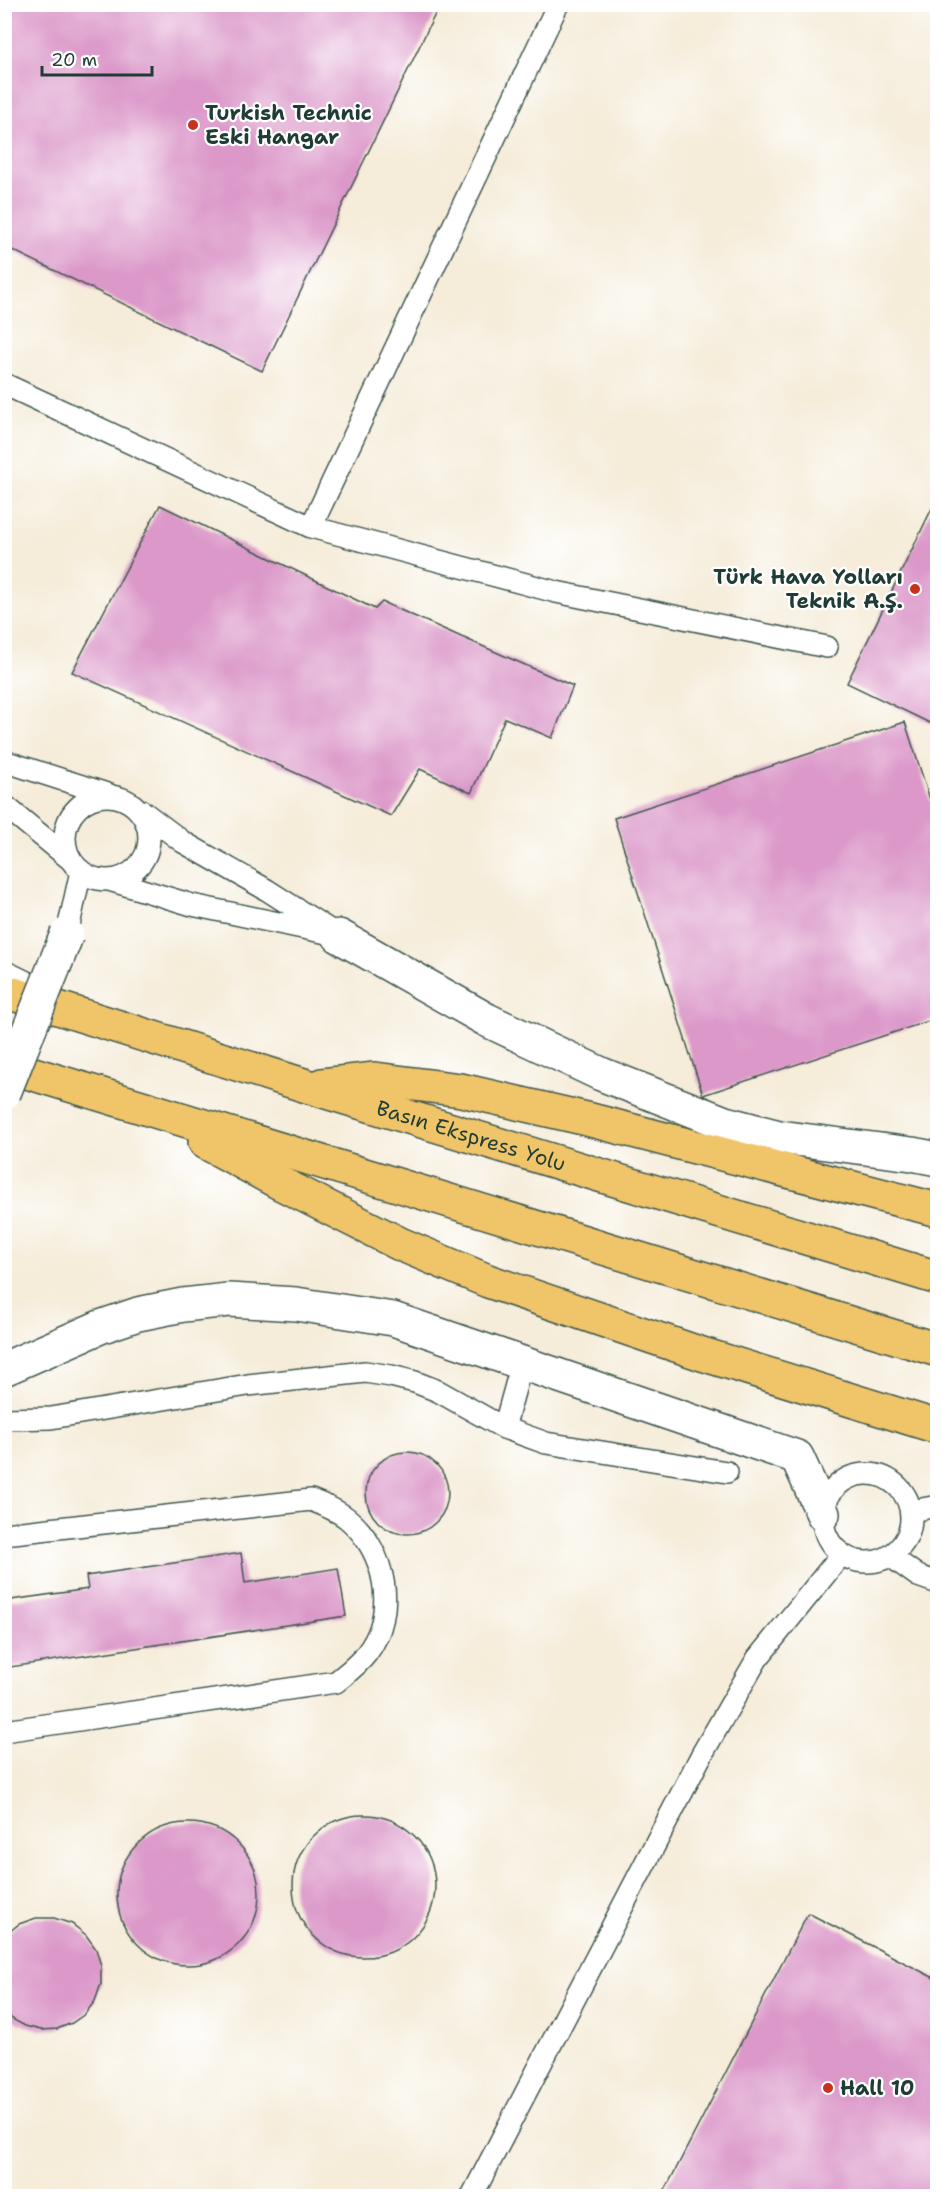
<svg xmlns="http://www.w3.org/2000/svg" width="942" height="2201" viewBox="0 0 942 2201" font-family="'Shantell Sans',sans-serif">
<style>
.building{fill:#db98c9}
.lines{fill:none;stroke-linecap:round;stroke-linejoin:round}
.service-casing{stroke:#3f574d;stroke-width:24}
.minor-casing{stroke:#3f574d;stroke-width:36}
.primary-casing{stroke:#3f574d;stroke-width:36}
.service{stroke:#fff;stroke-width:21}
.minor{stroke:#fff;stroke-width:33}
.primary{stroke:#f0c469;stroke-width:33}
.minor-bridge-casing{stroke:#3f574d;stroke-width:36;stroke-linecap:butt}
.minor-bridge{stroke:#fff;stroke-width:33}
.poi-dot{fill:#c8321e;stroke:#fff;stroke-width:2}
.labels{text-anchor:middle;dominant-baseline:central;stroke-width:4.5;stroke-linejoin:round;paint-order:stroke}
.poi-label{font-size:21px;font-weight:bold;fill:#1f3d34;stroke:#fff;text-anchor:start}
.street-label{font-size:21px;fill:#1f3d34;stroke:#fff}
</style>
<rect width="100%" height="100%" fill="#fff"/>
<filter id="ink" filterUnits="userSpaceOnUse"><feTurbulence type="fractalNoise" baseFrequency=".0167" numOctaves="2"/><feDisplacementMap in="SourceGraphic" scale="12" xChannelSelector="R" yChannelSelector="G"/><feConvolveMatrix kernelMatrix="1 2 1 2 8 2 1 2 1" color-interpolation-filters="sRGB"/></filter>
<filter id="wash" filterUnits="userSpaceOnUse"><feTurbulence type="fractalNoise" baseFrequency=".008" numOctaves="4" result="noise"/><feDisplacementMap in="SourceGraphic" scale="24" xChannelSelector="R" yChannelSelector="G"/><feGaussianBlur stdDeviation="1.35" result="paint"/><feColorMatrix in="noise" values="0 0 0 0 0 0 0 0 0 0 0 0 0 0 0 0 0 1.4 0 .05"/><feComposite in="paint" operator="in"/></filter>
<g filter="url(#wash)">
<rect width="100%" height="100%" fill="#f5ecd9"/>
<g id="blocks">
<path class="building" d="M4,4H440L262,371L4,246Z
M938,496V727L847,683Z
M160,505L375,609L382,602L573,686L552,738L505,718L471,793L420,769L391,816L72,672Z
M905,722L938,824V1018L703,1095L614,818Z
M366 1493a41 41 0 1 1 82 0a41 41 0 1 1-82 0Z
M241,1553L245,1583L338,1568L346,1616L4,1668V1601L88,1589L86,1576Z
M293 1886a71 71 0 1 1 142 0a71 71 0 1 1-142 0Z
M117 1894a71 71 0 1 1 142 0a71 71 0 1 1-142 0Z
M808,1913L938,1980V2196H662Z
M36,1918H54L72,1924L86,1935L96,1949L101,1966V1984L95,2001L85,2014L72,2023L57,2029L41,2030L25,2026L12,2019L4,2011V1936L19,1924Z"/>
</g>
</g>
<g filter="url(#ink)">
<use href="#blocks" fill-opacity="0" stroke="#3f574d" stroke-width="1.5"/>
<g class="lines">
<defs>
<path id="service" d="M4,384L311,527L556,592L827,647
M311,527L558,4
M4,761L110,795
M65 838a42 42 0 1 1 84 0a42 42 0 1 1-84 0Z
M4,805L71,860
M142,811L183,842L267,890L339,936
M109,880L192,905L327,933
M67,934L81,871
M4,971L45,991
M4,1419L51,1418L248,1385L365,1372L391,1376L415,1382L438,1391L504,1428L546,1443L727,1472
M504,1428L522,1363
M823 1518a44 44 0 1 1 88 0a44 44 0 1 1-88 0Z
M911,1511L938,1506
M4,1534L311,1500C324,1505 337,1510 348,1519C386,1551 398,1612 367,1653C358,1665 347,1673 336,1682L4,1731
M890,1556L918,1576L938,1583
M472,2196L702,1754L757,1659L841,1555"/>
<path id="minor" d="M339,936L487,1020L601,1074L725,1123L779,1137L912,1154L938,1159
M4,1369L100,1327L138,1314L183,1305L229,1300L296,1304L393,1319L797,1457L823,1514"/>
<g id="primary">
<path id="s1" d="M4,991L310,1087L938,1278"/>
<path d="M4,1065L938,1350"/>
<path d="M322,1085L375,1079L461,1090L587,1119L938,1210"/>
<path d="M205,1142L278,1182L400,1244L488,1281L699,1353L938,1427"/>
</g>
</defs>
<use href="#service" class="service-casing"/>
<use href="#minor" class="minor-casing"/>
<use href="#primary" class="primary-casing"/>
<use href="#service" class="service"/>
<use href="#minor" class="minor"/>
<use href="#primary" class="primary"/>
<defs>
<path id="minor-bridge" d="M4,1093L67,934"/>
</defs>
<use href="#minor-bridge" class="minor-bridge-casing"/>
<use href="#minor-bridge" class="minor-bridge"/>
</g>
</g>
<g class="poi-dot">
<circle cx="193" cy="125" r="6"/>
<circle cx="915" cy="589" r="6"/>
<circle cx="828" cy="2088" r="6"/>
</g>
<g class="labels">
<g class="poi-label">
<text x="205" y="113">Turkish Technic<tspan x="205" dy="24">Eski Hangar</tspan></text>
<text x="903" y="577" text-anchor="end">Türk Hava Yolları<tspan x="903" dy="24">Teknik A.Ş.</tspan></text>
<text x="840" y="2088">Hall 10</text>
</g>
<g class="street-label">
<text stroke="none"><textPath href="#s1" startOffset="489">Basın Ekspress Yolu</textPath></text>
</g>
</g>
<rect width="942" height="2201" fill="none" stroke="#fff" stroke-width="24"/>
<path d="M42 66v9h110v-9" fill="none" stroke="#1f3d34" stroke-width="3"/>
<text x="51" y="66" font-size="18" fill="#1f3d34" stroke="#ffffff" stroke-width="4.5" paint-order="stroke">20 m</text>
</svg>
